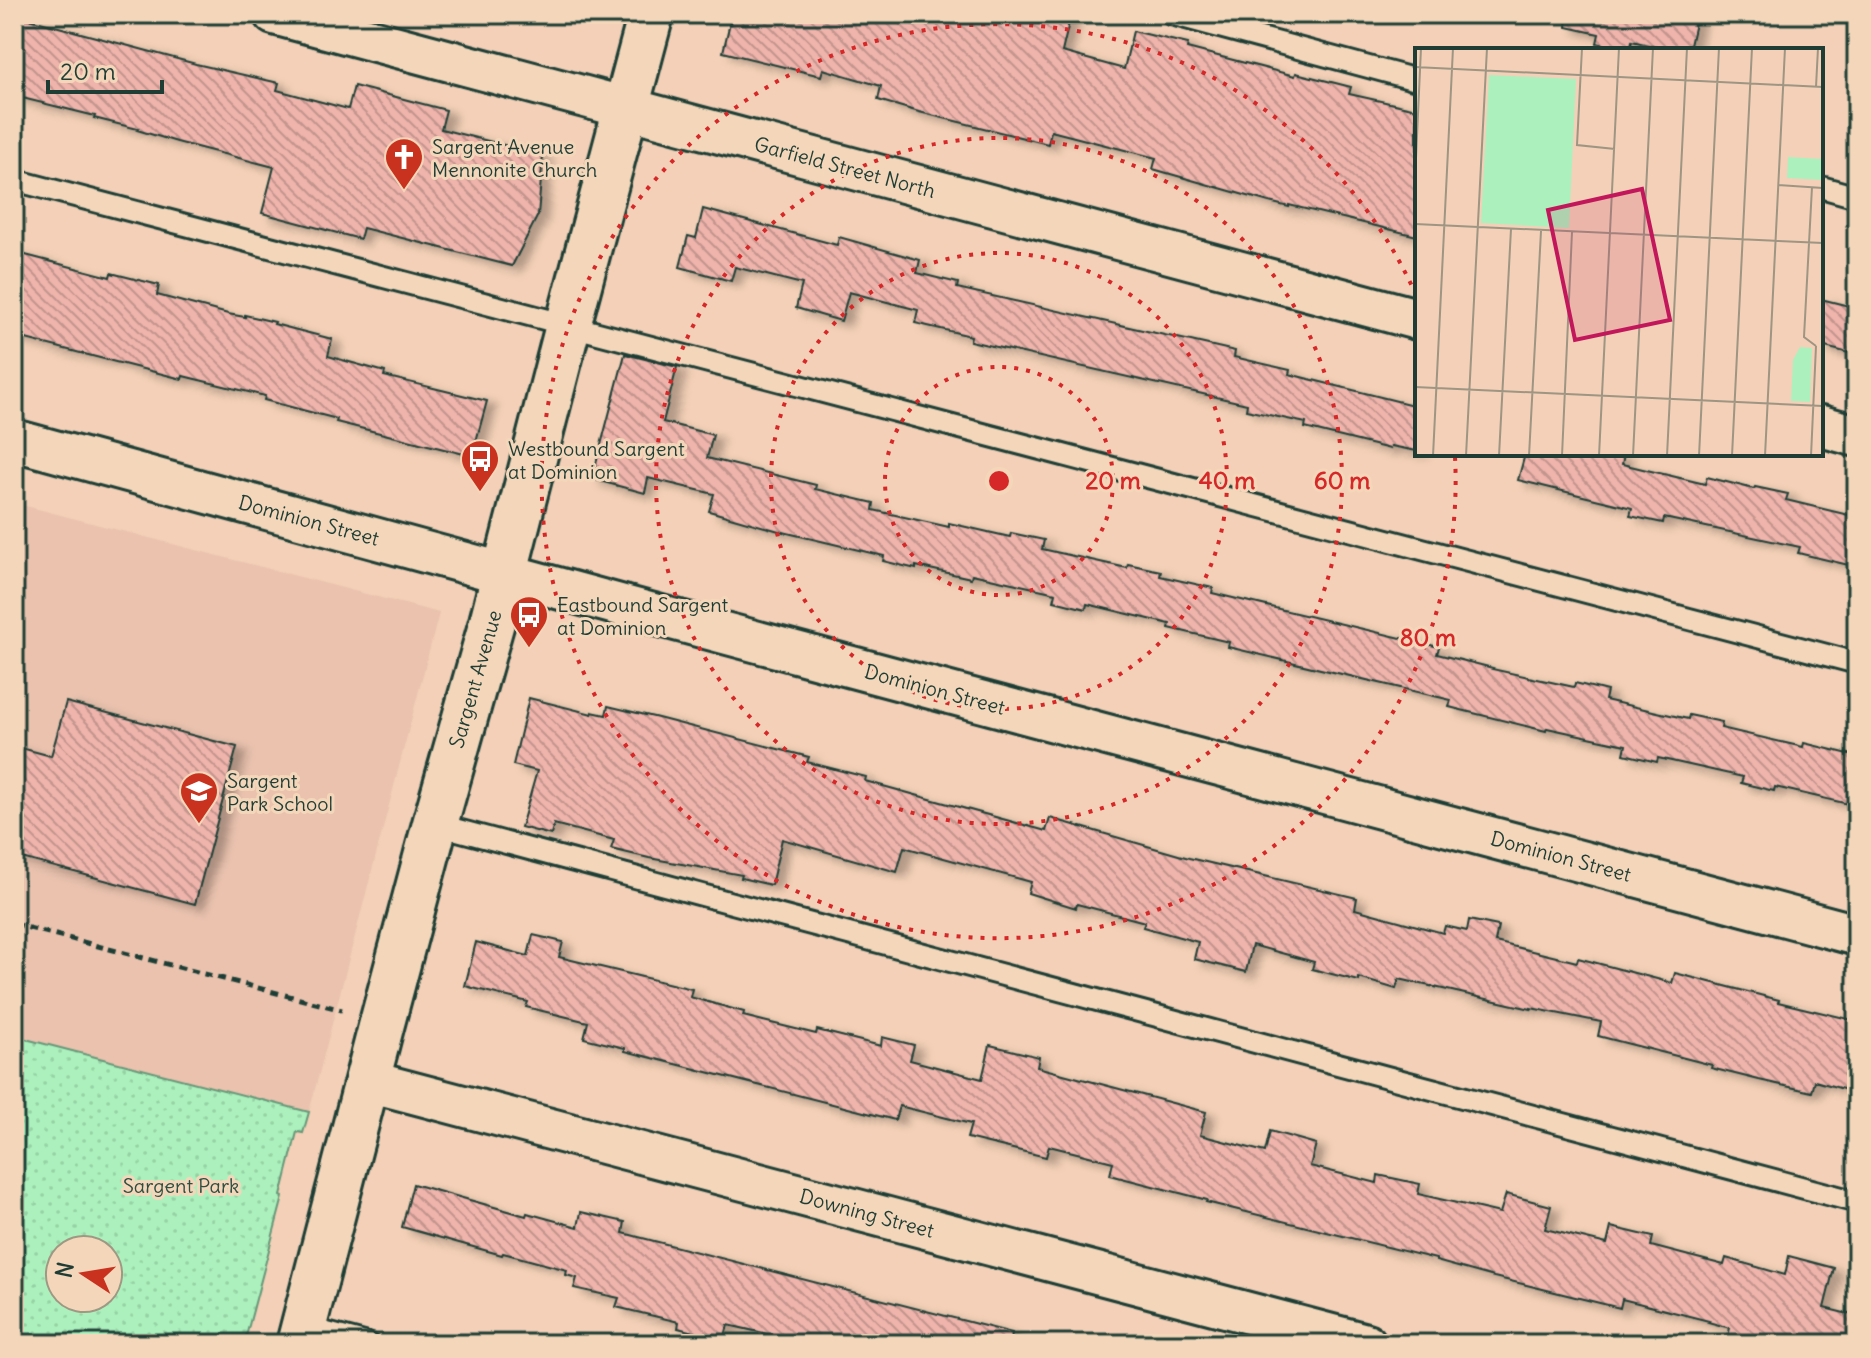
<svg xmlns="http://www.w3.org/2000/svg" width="1871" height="1358" viewBox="0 0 1871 1358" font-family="Delius,sans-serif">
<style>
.built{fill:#eac2ae}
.grass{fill:url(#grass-dots);stroke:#669778;stroke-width:2;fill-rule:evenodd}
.building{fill:url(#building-back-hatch);stroke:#1f3d34;stroke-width:2;filter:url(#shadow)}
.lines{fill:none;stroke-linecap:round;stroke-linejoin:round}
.service-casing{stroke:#1f3d34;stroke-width:26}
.minor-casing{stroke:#1f3d34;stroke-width:46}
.secondary-casing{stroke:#1f3d34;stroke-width:50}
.path{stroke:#1f3d34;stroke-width:5;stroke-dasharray:8 6;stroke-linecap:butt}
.service{stroke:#f4d7ba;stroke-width:20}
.minor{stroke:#f4d7ba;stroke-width:40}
.secondary{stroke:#f4d7ba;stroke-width:44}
.ring{fill:none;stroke:#d62828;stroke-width:4;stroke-dasharray:4 8}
.labels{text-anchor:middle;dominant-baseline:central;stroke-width:6;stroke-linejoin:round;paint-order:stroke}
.poi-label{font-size:20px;fill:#1f3d34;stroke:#f4d7ba;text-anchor:start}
.street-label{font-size:20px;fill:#1f3d34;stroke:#f4d7ba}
.park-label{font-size:20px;fill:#2d4f42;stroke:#f4d7ba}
.inset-road{fill:none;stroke:#9e9583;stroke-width:2}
.view{fill:#c2185b;fill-opacity:0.15;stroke:#c2185b;stroke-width:4}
.inset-edge{fill:none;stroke:#1f3d34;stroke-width:4}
.centre{fill:#d62828;stroke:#f4d7ba;stroke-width:4}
.ring-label{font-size:24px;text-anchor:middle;font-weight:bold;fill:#d62828;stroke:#f4d7ba;stroke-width:6;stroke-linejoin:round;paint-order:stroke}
</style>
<defs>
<pattern id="grass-dots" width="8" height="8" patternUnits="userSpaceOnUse" patternTransform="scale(2)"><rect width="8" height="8" fill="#acf1bd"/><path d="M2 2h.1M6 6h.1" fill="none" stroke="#94d0a3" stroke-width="1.8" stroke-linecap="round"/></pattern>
<pattern id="building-back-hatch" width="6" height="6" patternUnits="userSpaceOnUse" patternTransform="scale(2)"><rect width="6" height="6" fill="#efb4ab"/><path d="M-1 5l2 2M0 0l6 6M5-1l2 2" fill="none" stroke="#c1948c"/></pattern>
<filter id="shadow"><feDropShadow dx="9" dy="5" stdDeviation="4" flood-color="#0004"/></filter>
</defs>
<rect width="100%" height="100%" fill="#f3d0b7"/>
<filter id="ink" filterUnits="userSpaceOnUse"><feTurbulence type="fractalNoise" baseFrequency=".0125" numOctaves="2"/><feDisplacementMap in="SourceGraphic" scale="16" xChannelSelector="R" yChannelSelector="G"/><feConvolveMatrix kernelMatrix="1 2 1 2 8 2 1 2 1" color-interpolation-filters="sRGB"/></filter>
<g filter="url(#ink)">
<path class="built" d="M14,503L439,613L309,1112L14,1036Z"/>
<path class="grass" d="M14,1036L309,1112L303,1133L297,1132L281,1196L283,1197L244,1344H14ZM60,1250H108V1298H60Z"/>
<path class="building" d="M732,14H1071L1062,52L1124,69L1133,31L1188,44L1187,48L1295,76L1296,73L1351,87L1349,94L1417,109V236L1289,205V207L1269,202L1153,169L1156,158L1051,131L1048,144L919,112L878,100L881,86L823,69L821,76L723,52Z
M1568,14H1697L1689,50H1670L1632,41L1630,50H1626L1597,43L1599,34L1567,27Z
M14,15L196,64L279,83L277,90L348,109L354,86L446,110L441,129L543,155L538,215L512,266L363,228L360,239L262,213L274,167L177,142L137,130L138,129L94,118L95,116L14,96Z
M703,209L837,245L839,237L920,260L917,273L958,283L957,288L1235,351L1234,357L1290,370L1289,374L1417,406V451L1391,446L1390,449L1305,428L1306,423L1246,410L1247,404L970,341L971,336L915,323L918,310L849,292L841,321L796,308L802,284L735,267L731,281L680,267L688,236L696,238Z
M14,252L110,277L111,273L159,285L157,295L228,314L245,317V315L275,322L274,324L332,339L328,356L385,372L384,376L487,401L472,456L336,422L337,419L264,400L265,396L183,376L182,379L14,336Z
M1821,299L1857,308V355L1821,346Z
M625,354L677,367L663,422L713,435L707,458L816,485L815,489L874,503L873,510L949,527V523L1010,537L1011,533L1044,540L1042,549L1127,568L1128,564L1161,571L1160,576L1213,588L1212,593L1439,647L1437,654L1493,668L1492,669L1574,687L1575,683L1607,691L1605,700L1688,719L1689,715L1722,722L1721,728L1803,747L1804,743L1857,756V806L1775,787L1774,791L1741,783L1743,777L1658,758L1657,762L1624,754L1626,745L1547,728L1546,731L1449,707L1451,700L1228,647L1229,642L1169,628L1170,624L1087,604L1086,609L1054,601L1056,593L972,574L971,578L916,566V569L883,561L884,556L779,531L709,511L714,494L648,478L645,493L592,479Z
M1525,454H1624L1622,464L1705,484L1707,477L1754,489L1755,487L1788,494L1786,500L1857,517V567L1798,553L1800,547L1664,518L1663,523L1630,516L1632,508L1518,480Z
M529,698L592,714V712L606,715L608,706L658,718L809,757L807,762L866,777L865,781L1046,831L1050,818L1189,858L1357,898L1355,909L1443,933L1445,926L1467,931L1469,920L1498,926L1495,942L1577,962L1578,958L1672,983L1675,973L1779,1000L1778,1002L1857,1021V1093L1815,1081L1812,1092L1759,1080L1711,1068L1712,1065L1598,1036L1601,1022L1531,1008V1009L1399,979L1396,989L1359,978V981L1312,969L1314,962L1252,945L1246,972L1194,959L1198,942L1143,927L1145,922L1077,904L1076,908L1028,893L1031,882L904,847L897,872L782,839L771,885L741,878L742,875L649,858L611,849L614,840L554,824L551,835L521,827L537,771L513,765Z
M66,702L237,747L195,904L14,856V746L51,756Z
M533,935L563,942L559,957L692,989L690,997L744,1012L743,1016L816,1034L817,1030L881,1046L882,1037L914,1045L910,1060L982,1079L990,1045L1039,1057L1037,1067L1206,1112L1200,1135L1265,1152L1270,1131L1316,1144L1310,1166L1377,1183L1378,1175L1420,1184L1418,1194L1500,1213L1506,1194L1551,1206L1545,1229L1607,1244L1611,1227L1653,1237L1651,1246L1724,1265L1726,1258L1785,1275L1789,1256L1834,1268L1824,1308L1857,1316V1344H1726L1730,1328L1708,1322L1709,1321L1622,1299L1620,1308L1494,1277L1436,1261V1259L1206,1202L1207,1200L1110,1175L1113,1162L1049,1146L1046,1157L967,1138L971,1124L899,1106L895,1120L625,1051V1048L584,1038L588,1022L526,1007L528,1002L465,986L476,942L528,956Z
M413,1184L526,1216L527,1213L578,1227L581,1212L625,1222L623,1233L1012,1333L1011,1344H793L794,1340L728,1325L724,1340L678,1328L679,1322L616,1307L619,1298L574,1288L577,1278L566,1275L567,1270L503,1253L502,1255L402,1227Z"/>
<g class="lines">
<defs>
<path id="service" d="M1171,14L1417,80
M14,180L1857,663
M1821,187L1857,197
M435,824L1857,1202
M304,1327L368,1344"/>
<path id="minor" d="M274,14L1417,319
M1821,426L1857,436
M14,440L627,607L1857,935
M368,1081L1366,1344"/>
<path id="secondary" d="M299,1344L382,1023L435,824L492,622L568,326L651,14"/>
</defs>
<use href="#service" class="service-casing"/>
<use href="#minor" class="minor-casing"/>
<use href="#secondary" class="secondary-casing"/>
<path class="path" d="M14,924L342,1010"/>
<use href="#service" class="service"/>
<use href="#minor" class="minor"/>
<use href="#secondary" class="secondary"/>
</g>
</g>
<g class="ring">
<circle cx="999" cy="481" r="114"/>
<circle cx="999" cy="481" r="228"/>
<circle cx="999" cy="481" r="343"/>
<path d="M1455 457A457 457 0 1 1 1416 295"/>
</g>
<defs>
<symbol id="church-pin" viewBox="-11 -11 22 30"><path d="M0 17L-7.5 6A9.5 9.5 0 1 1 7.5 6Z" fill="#c8321e" stroke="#f4d7ba"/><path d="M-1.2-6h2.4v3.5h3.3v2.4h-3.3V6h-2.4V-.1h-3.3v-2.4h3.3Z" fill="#fff"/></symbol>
<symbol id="bus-pin" viewBox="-11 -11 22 30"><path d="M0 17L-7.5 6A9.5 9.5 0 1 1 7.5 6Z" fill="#c8321e" stroke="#f4d7ba"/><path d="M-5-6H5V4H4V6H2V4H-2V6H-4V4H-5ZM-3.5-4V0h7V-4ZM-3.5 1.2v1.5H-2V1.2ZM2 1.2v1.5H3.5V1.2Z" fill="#fff"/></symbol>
<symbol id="school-pin" viewBox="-11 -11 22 30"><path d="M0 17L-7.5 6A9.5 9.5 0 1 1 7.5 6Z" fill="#c8321e" stroke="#f4d7ba"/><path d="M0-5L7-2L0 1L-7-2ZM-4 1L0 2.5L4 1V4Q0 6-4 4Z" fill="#fff"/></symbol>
</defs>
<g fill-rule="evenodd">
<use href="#church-pin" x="382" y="135" width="44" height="60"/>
<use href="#bus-pin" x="458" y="437" width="44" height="60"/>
<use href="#bus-pin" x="507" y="593" width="44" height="60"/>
<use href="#school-pin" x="177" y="769" width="44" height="60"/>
</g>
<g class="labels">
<g class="poi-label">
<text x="432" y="146">Sargent Avenue<tspan x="432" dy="23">Mennonite Church</tspan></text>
<text x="508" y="448">Westbound Sargent<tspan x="508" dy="23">at Dominion</tspan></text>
<text x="557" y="604">Eastbound Sargent<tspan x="557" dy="23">at Dominion</tspan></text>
<text x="227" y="780">Sargent<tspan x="227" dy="23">Park School</tspan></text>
</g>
<g class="street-label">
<text transform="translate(845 167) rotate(15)">Garfield Street North</text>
<text transform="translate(309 520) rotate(15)">Dominion Street</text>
<text transform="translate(475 679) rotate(-74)">Sargent Avenue</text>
<text transform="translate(935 689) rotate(15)">Dominion Street</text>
<text transform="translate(1561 856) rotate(15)">Dominion Street</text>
<text transform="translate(867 1213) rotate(15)">Downing Street</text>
</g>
<g class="park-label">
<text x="181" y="1185">Sargent Park</text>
</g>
</g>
<g transform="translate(1415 48)">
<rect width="408" height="408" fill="#f3d0b7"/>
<path d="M74,27L161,31L154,180L66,175ZM385,299L397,300L395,354L376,353L378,312Z" fill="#acf1bd"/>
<path d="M134,33L158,36V56L141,52ZM92,42L116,47L124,66L99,71ZM88,103L142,107L150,115L149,128L137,136L86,133L76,117ZM89,111L138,113L144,123L136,129L87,126L82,117ZM373,109L408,111V132L372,130ZM87,113L139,115V127L87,124ZM71,137L86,138L85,170H69Z" fill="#acf1bd" fill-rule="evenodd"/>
<path class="inset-road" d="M167,0L162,97L200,101M0,19L408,39M401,39L403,0M0,132L6,0M363,137L408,140M397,139L389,289L401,298M0,176L408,195M0,339L408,358M18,408L38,0M51,408L72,0M84,408L96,181M114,408L126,183M147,408L157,184M184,408L204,0M218,408L238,0M252,408L272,0M284,408L304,0M317,408L337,0M350,408L370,0M396,408L401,298"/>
<path class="view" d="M227,141L255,272L160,292L133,162Z"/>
<rect width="408" height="408" class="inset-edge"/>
</g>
<circle cx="999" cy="481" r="12" class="centre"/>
<g class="ring-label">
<text x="1113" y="489">20 m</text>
<text x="1227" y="489">40 m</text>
<text x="1342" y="489">60 m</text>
<text x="1428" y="646">80 m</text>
</g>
<rect width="1871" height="1358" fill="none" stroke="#f4d7ba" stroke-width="48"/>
<rect x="24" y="24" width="1823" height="1310" fill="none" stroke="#1f3d34" stroke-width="3" filter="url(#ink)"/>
<g transform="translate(84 1274) rotate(282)"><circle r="38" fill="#f4d7ba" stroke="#9f9984" stroke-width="2"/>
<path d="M0-6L14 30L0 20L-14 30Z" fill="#c8321e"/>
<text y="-12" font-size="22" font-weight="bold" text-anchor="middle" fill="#1f3d34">N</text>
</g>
<path d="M48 80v12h114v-12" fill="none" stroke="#1f3d34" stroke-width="4"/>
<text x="60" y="80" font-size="24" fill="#1f3d34" stroke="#f4d7ba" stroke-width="6" paint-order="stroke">20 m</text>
</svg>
